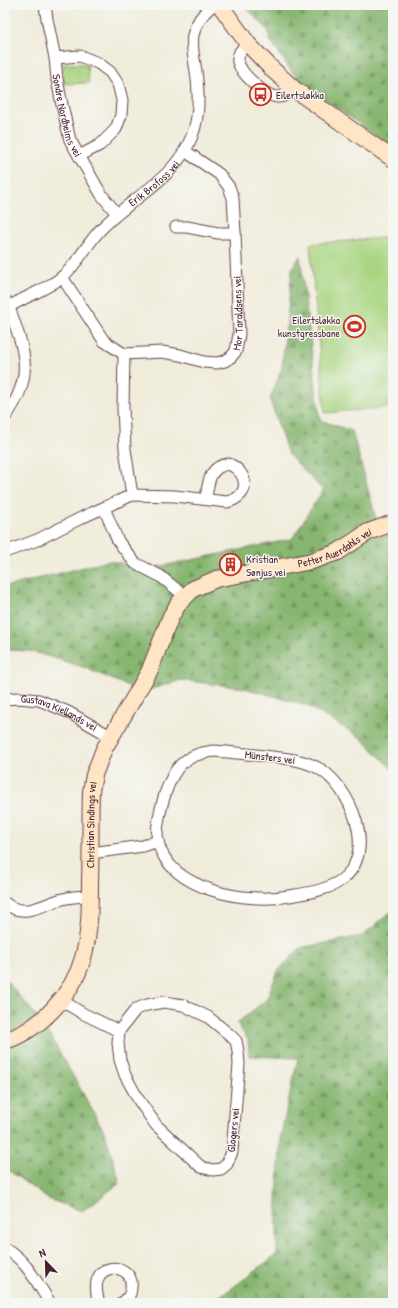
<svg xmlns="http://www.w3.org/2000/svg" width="398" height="1308" viewBox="0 0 398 1308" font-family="'Patrick Hand',sans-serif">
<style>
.forest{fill:url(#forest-firs);stroke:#686a4d}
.park{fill:url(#park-dots);stroke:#7a7a56}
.pitch{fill:#a9d581;stroke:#7a7a56}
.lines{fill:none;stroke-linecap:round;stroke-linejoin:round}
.street-casing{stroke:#633e45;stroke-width:13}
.secondary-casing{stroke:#633e45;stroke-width:18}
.street{stroke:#fff;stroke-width:11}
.secondary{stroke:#fee5c5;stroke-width:16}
.labels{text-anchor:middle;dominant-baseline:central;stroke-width:3;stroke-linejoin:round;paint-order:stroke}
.poi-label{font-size:11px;fill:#4a1f2b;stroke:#f6f6f2;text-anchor:start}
.street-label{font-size:11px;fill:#4a1f2b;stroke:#f6f6f2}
</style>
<defs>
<pattern id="forest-firs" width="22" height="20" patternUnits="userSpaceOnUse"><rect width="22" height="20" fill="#86b66f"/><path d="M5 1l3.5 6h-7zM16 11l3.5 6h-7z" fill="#70935b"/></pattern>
<pattern id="park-dots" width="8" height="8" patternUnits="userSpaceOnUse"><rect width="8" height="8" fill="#a9d581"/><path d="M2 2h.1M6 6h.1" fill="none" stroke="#93b670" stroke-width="1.8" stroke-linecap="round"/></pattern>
</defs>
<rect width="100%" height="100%" fill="#f6f6f2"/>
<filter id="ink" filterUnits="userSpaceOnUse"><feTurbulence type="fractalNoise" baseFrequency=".025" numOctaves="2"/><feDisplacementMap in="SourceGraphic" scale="8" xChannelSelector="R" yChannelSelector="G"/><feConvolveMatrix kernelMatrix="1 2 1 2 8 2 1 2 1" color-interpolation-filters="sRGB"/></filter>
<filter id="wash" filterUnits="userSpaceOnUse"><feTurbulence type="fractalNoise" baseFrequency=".012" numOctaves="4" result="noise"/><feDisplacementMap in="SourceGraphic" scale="16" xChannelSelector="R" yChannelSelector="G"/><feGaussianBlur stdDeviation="0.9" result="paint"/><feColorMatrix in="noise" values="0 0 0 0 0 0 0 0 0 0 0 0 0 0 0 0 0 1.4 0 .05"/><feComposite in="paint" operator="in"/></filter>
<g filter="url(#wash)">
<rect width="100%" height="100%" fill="#f0ecda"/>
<path class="forest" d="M244,5H393V148L302,83L289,68L270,40L268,30Z
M300,256L320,420L352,431L381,537L393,534V770L360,737L306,705L244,688L181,680L142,692L83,667L30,651L5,650V587L108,561L153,568L292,539L323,490L288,454L270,400L282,367L292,269Z
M393,910V1303H208L231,1289L277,1254V1197L281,1134L298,1058L249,1056L248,1040L237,1023L266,1000L278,971L300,948L362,936Z
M5,979L44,1025L76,1081L105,1133L120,1183L82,1211L48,1199L5,1168Z"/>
<path class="park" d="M63,64H87L89,83L64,84Z"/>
<path class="pitch" d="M393,237V407L325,413L310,244Z"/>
</g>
<g filter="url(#ink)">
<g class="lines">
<defs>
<g id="street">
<path id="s1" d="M45,5L47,19L55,58L57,79L62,105L70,140L101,194L117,214"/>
<path d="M248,44C242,48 237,54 238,62C241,74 266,97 278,97C285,97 289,93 294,89"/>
<path d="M55,58L80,56L98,63L110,72L118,84L122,100L121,115L116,129L100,145L79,156"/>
<path d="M176,227H187L218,233H235"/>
<path id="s2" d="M62,277L104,341L124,354L162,352L180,355L204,362L217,363L225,361L231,357L236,351L239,334L235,233L233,198L229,187L219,174L185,151"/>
<path id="s3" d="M5,300L9,307C26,296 46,290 62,277C79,263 88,241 104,226C134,196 176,178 192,136C200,116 199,92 196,71C194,59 191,46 193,35C196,23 204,12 213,5"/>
<path d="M124,354L123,408L125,449L132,495"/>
<path d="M5,417C36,376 24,350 9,307"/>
<path d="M104,508L118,541L135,563L160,576L185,596"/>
<path d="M5,552L37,540L83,517L132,495L175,496L227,502C251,496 249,473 229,464C209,466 208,483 206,499"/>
<path id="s4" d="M5,699L19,698L39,700L68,712L110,736"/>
<path d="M213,751C230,752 247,754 264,756C283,758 303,759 320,769C350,788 376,848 346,876C332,890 308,893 289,896C248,904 170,891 158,842C155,829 161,807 165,794C174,767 184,755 213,751Z"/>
<path d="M91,853L143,846L158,841"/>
<path d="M5,903C23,918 40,906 59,900C69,897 79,896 90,896"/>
<path d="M61,1000L82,1013L119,1031"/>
<path d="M164,1002L183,1005L208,1017L230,1035L236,1041L238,1051L239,1064L232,1152L227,1164L221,1169L213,1170L201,1167L156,1125L138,1099L125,1075L120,1060L118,1043L119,1031L136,1009L147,1005Z"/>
<path d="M5,1248C27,1261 37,1283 50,1303"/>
<path d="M99,1303C97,1296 95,1285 98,1278C105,1262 134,1266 131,1288C131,1295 128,1299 122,1303"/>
</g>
<g id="secondary">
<path d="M220,5L248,44L272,69L294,89L393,159"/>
<path id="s5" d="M5,1041C41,1029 73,994 83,958C90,933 90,907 90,882C91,852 90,821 91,791L94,775L104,749L149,672L171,616L179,603L193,589L216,579L312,561L338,552L368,532L393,523"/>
</g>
</defs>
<use href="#street" class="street-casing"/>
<use href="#secondary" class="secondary-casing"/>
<use href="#street" class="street"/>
<use href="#secondary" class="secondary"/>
</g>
</g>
<defs>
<symbol id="bus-ring" viewBox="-11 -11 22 22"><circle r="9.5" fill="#f6f6f2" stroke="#c8321e" stroke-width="1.5"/><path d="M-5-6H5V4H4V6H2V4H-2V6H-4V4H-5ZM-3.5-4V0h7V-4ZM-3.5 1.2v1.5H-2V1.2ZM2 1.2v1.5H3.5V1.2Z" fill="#c8321e"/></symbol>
<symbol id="stadium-ring" viewBox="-11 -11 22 22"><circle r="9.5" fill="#f6f6f2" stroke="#c8321e" stroke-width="1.5"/><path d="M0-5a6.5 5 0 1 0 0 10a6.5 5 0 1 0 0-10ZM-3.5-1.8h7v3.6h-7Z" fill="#c8321e"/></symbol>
<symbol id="building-ring" viewBox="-11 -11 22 22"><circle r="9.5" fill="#f6f6f2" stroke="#c8321e" stroke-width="1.5"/><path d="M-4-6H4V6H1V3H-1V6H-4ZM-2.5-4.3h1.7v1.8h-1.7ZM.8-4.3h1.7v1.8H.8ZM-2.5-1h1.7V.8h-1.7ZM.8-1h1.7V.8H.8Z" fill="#c8321e"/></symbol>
</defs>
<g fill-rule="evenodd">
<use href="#bus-ring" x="248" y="82" width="25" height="25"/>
<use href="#stadium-ring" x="342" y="314" width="25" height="25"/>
<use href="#building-ring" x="218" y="552" width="25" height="25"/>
</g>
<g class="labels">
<g class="poi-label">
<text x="276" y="95">Eilertsløkka</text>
<text x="340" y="320" text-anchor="end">Eilertsløkka<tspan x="340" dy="13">kunstgressbane</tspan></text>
<text x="246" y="559">Kristian<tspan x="246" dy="13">Sønjus vei</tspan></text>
</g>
<g class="street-label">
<text stroke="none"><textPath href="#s1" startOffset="113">Sondre Nordheims vei</textPath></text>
<text stroke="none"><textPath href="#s3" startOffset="201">Erik Brofoss vei</textPath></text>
<text stroke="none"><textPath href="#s2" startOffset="256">Mor Taraldsens vei</textPath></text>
<text stroke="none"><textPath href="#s5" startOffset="663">Petter Auerdahls vei</textPath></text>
<text stroke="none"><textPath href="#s4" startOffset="57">Gustava Kiellands vei</textPath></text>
<text transform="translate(270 757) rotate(7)">Münsters vei</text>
<text stroke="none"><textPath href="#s5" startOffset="252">Christian Sindings vei</textPath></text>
<text transform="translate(233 1130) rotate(-84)">Glogers vei</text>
</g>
</g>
<rect width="398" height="1308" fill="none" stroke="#f6f6f2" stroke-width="20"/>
<g transform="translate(46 1262) rotate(337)" stroke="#f6f6f2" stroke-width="3" paint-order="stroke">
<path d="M0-3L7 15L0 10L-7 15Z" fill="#4a1f2b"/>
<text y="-6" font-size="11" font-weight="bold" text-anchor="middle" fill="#4a1f2b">N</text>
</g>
</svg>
